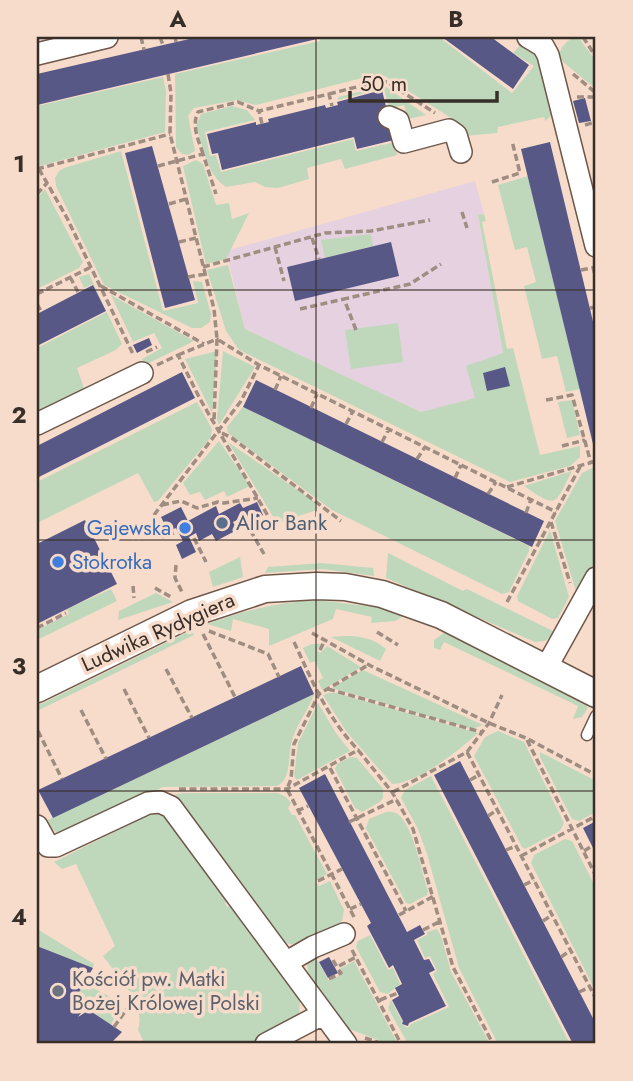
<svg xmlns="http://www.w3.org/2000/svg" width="633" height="1081" viewBox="0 0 633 1081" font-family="Jost,sans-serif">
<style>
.education{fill:#e5d1e0}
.green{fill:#bfd8bc}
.building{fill:#585887}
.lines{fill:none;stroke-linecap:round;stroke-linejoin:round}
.service-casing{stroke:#6f584a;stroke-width:13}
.minor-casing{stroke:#6f584a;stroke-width:24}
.tertiary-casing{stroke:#6f584a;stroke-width:29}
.path{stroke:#a08d81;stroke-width:3.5;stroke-dasharray:7 3.5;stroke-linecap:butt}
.service{stroke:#fff;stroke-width:10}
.minor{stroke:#fff;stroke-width:21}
.tertiary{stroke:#fff;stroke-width:26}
.grid{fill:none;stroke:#382e28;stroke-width:2;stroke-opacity:0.55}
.service-dot{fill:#5c6f8a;stroke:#f7dccb;stroke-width:2.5}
.shop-dot{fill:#3f7fe0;stroke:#f7dccb;stroke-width:2.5}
.worship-dot{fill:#6b7280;stroke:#f7dccb;stroke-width:2.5}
.labels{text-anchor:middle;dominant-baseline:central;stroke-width:7;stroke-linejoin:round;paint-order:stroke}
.service-label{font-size:21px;fill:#4e5e75;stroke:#f7dccb;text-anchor:start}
.shop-label{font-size:21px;fill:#366cbe;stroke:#f7dccb;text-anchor:end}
.street-label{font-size:21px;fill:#382e28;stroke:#f7dccb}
.worship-label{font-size:21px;fill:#5b616d;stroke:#f7dccb;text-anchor:start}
.neatline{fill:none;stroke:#382e28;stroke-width:2.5}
.grid-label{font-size:23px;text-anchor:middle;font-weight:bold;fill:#382e28}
</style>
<rect width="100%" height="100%" fill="#f7dccb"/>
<path class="education" d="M475,181L484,214L478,216L503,353L476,398L421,412L245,329L226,251Z"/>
<path class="green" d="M320,37H439L512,93L534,66L513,53L522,43L538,54L554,107L550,117L545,121L544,117L498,127L497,133L465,136L462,125L385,76L374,75L256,105L237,100L194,108L188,116L195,151L188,155L182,154L176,147L175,74L320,41Z
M572,37H578L596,61V89L563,62L559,55L562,47Z
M163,77L166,91L165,132L40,166L37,165V106Z
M379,87H386L426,115L408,119L404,105L389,109L384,88L338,100V97Z
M232,106L247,110L255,120L205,132L210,156L216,155L221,172L353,139L356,151L395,142L397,155L345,169L341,159L307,168L309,179L278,188L265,187L255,182L226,187C207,175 203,146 196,126L201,114Z
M121,151L163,311L198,303L193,281L202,282L211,314L210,322L201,328H192L104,285L56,186L55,178L59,171L64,168Z
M196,160L203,164L216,205L229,203L232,219L249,213L226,259L206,264L183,166Z
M528,176L580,389L566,392L557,356L542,359L524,286L536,282L527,247L515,250L498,185Z
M45,189L83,262L79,268L37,289V198Z
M484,214L486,221L482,222L507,349L513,348L540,455L580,446V457L570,466L510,482L239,350L226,331L207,270L228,265L245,329L421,412L475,398L466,366L503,353L478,215Z
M371,234L373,246L325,258L321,240Z
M89,274L122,344L116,350L77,368L85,391L37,415V348L107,312L93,284L84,288L79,277Z
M111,295L194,341L145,365L142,359L162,348L154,333L133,342Z
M398,323L403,362L351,369L345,330Z
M217,351L212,413L185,359Z
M223,351L255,367L219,425L217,419Z
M572,400L580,435L567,438L558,402Z
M197,402L212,429L211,437L158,501L154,502L138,473L37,523V482Z
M243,407L529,546V551L509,592L502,594L332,510L228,433L227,427Z
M219,441L250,486L227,497L224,491L205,500L200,492L190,495L183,483Z
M228,442L315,502L317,510L277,523Z
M596,466V559L577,595L555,521L582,473Z
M572,471C554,506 558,509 524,486Z
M550,530L569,597L558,618L552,619L518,601L517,596Z
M388,553L463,591L466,589L469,590L555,632L545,641L535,642L386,578Z
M240,557L243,577L213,587L209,572Z
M322,563L373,568L374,576L322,569L265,573L268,567Z
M111,589L117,601L37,640V630L69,614L67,609Z
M156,593L173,602L118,620L119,611Z
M317,600L383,608L406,615L395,621L371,623L372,617L336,609L333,619L269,646V629L233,619L231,631L207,624C246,610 275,603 317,600Z
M192,630L194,635L37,711V706Z
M445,632L584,701L588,708L582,717L573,719L578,706L444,642L440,650L434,648V640Z
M344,636C361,636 373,638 386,649L380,661L331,637Z
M312,644H322L317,650L320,653L327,646L361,667L322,690L318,681L323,678L315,661L310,663L303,648Z
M363,670L483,725L472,729L332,688Z
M329,693H336L478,733C459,750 419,783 392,784L346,731L323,695Z
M314,694C308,712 294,727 291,745C288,759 291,780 277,786L163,787L69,832H56L44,822Z
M318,703L336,733L350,751L297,780L294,776L298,743Z
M498,731L524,742L564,823L560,831L525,849L522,847L474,756L485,737Z
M540,752L596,781V812L579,821L572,819L540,757Z
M351,757L357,758L383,789V798L380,802L362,812L355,808L335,769L337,764Z
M431,776L570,1044H498L459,968L427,854L417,827L401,798L405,790Z
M183,793H278L286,797L291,803L288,808L292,815H295L327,874L315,881L319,886L330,881L344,910L342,921C324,936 301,952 279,940L173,795Z
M386,812C392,811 397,812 401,817C415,834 421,870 428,891L427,895L410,904L406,903L366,828L369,819Z
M152,813L166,817L231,900L225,903L227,907L233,904L300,996L299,1016L290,1027L255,1044H145L138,1030C146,1003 118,977 103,956L115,946L76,864L62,869L54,862Z
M565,839L572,841L596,888V992L531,863L534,855Z
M37,929L94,964L93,968L37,946Z
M437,929L441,936L451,972L490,1044H408L388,1008L391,1000L402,1021L401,1024L408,1028L411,1024L449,1007L433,974L437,971L430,956L425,958L417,940L427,935V932Z
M370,935L388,970L393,968L400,984L388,994L380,992L356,947L358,941Z
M314,954L329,981L342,974L340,969L354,961L398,1044H388L339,1025L309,977L307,965Z
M84,983L114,999L117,1011L111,1025L75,999Z"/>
<path class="building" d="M198,37H316L317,39L37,105V74Z
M442,37H491L529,65L513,89Z
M382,90L394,140L357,149L354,137L222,170L218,153L212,154L207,134L256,122V125L269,122L268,119L325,105L326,108L338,105L337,102Z
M585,98L591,121L579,123L573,101Z
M550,142L596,334V444H593L521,149Z
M152,146L195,300L165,308L125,153Z
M391,242L399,276L295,301L287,267Z
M93,285L106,311L37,346V314Z
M149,338L152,345L137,353L133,345Z
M505,367L510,386L487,391L483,373Z
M182,372L195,398L37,478V446Z
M256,380L544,521L532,547L243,407Z
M257,502L263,515L251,522L247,515L233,522L237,530L216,541L212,534L199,541L196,533L189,537L196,552L182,559L176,545L183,541L176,528L168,531L161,517L181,507L188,521L216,506L219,514L240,503L243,508Z
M85,520L117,584L37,624V544Z
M301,666L314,694L53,818L38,790Z
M460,761L596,1024V1044H573L434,775Z
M325,774L407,932L420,925L425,934L414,940L424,960L429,959L435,970L429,973L446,1006L409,1023L408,1026L402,1024L403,1021L392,1000L399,996L395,988L402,984L393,965L389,968L367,926L371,923L299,788Z
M596,821V854L583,828Z
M37,946L93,968L75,999L86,1006L78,1017L89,1010L122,1032L110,1044H37Z
M329,957L338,973L328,978L319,962Z"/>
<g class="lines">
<defs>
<path id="service" d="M587,735L596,716"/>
<path id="minor" d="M528,37L543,46L548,55L596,246
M37,54L107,37
M389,117L398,121L404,142L449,130L456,135L461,152
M37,424L142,373
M546,668L596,578
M37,826L48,846H56L148,803L160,802L171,807L346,1044
M287,962L313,947L344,934
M266,1044L323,1014"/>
<path id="tertiary" d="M37,689L192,613L265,589L316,586L345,587L382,594L441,615L596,694"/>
</defs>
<use href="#service" class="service-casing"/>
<use href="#minor" class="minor-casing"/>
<use href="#tertiary" class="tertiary-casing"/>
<path class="path" d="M141,37L144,50
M160,37L163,45
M175,37L176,42
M583,37L596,57
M168,74L171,93L170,134L214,309L217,339L259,365L556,512
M573,74L596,93
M329,94L380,81L387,82L435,113
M577,97H596
M262,124L259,111L329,94L332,106
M585,125L596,122
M203,154C199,141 191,126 198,112L238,102L259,111
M158,166L203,154L216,194
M37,169L170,134
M39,169L67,218L134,356
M492,182L520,173L512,141
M37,194L47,183
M169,204L186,199
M462,212L467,228
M312,238L319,259
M179,242L196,238
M275,247L284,281
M593,266L596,281
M203,267L325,233L371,231L430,220
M581,270L592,268
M70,277L78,292
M188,277L205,274
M101,286L204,344
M37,294L91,267
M37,304L41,311
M590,308L596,307
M300,309L344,299
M356,330L344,299L410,284L441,264
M146,352L157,347
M178,355L217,339L214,421
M157,365L178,355L200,399L275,528
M275,390L281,376
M546,400L572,395L591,463
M311,408L317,394
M346,424L353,411
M222,433L232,438L341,521
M382,442L389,429
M562,446L585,440
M417,459L425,447
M455,478L461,465
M507,487L596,461
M488,494L496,482
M162,505L181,501L197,508L218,502L224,503L258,498
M526,513L531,499
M154,515L241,401L259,365
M245,521L264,554
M551,522L570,583
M89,528L101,523
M162,537L174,533
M194,538L206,562
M176,565L175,578L182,592
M110,571L122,565
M133,586L134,598
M155,588L171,597
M507,602L581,465
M37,628L66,613
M209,631L268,654L279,677
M377,632L398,645
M312,633L371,666L489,723L526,738L596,775
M203,634L235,697
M294,642C313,683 327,717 358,750
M320,650L325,640
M166,669L192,718
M124,689L149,738
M328,689L481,732
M81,710L106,759
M38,731L62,779
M527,740L596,876
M467,752L596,999
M330,768L406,911
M470,780L479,775
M179,789H287L358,750L392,792L413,829L453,967L493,1044
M393,792L467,752L489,723L502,695
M297,811L308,806
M488,816L497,810
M349,822L397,799
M506,850L516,846
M584,851L592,846
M521,856L596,816
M318,881L342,869
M524,885L534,880
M350,909L361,904
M399,915L434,896
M354,917L287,789L291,779L294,744L319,694L368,665
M543,921L552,915
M423,930L441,921
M352,950L401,1044
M561,957L571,950
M333,960L337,967L356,957
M329,979L341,973L337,968
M579,992L590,987
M380,1000L398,993
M114,1027L129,1006
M365,1038L383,1044"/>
<use href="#service" class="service"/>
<use href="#minor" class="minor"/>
<use href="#tertiary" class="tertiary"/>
</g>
<path class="grid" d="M316,37V1044M37,290H596M37,540H596M37,791H596"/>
<circle class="service-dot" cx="222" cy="523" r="7"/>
<g class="shop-dot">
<circle cx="185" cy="528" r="7"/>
<circle cx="58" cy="562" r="7"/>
</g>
<circle class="worship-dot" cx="58" cy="991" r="7"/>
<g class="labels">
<g class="service-label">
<text x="236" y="523">Alior Bank</text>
</g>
<g class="shop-label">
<text x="171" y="528">Gajewska</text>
<text x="72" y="562" text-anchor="start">Stokrotka</text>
</g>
<g class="street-label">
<text transform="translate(158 632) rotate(-24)">Ludwika Rydygiera</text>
</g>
<g class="worship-label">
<text x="72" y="979">Kościół pw. Matki<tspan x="72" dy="24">Bożej Królowej Polski</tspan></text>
</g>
</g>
<rect width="633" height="1081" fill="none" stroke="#f7dccb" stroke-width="77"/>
<path d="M350 91v10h147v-10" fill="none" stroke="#382e28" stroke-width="3.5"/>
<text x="360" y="91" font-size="21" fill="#382e28" stroke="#f7dccb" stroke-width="5" paint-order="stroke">50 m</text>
<rect x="38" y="38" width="556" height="1004" class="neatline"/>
<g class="grid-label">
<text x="178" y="27">A</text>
<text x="456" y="27">B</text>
<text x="19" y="172">1</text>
<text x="19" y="423">2</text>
<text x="19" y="674">3</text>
<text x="19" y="925">4</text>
</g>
</svg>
